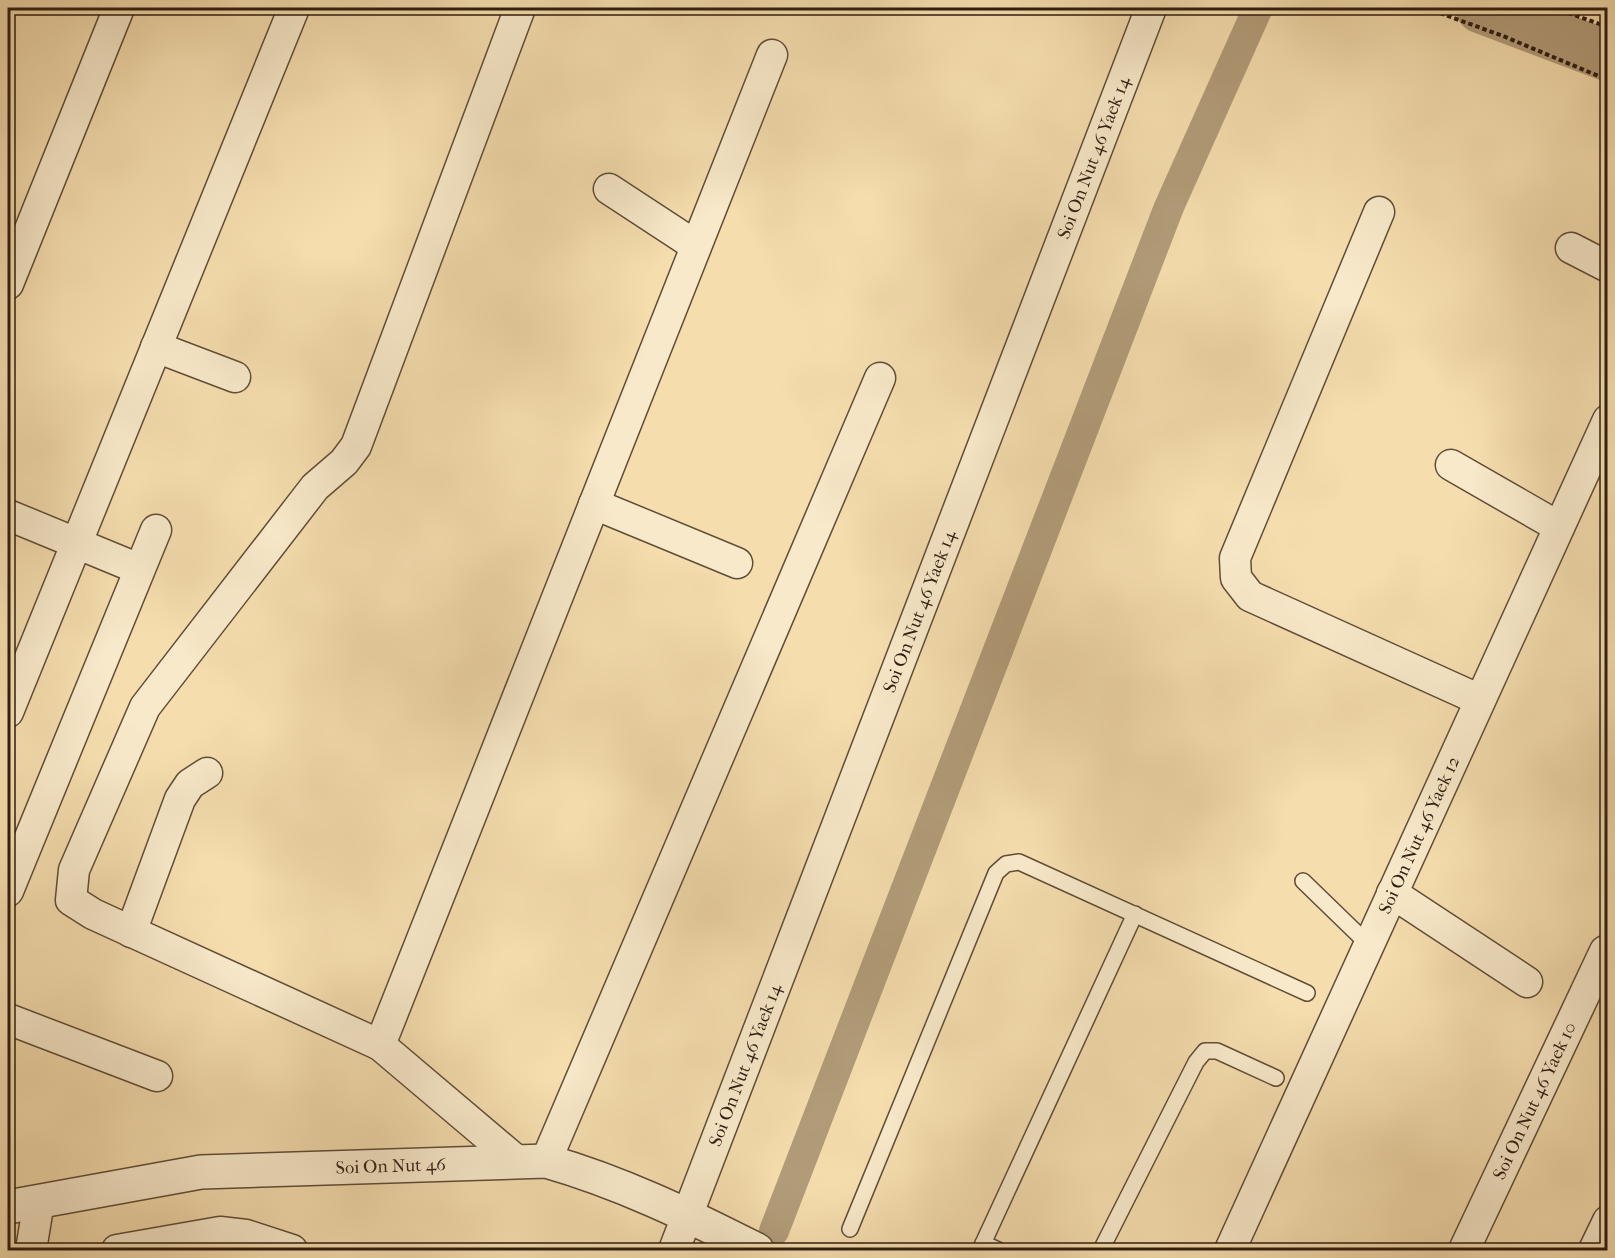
<svg xmlns="http://www.w3.org/2000/svg" width="1615" height="1258" viewBox="0 0 1615 1258" font-family="'IM FELL French Canon',serif">
<style>
.lines{fill:none;stroke-linecap:round;stroke-linejoin:round}
.canal{stroke:#b29c79;stroke-width:30}
.river{stroke:#b29c79;stroke-width:51}
.service-casing{stroke:#604d38;stroke-width:18}
.minor-casing{stroke:#604d38;stroke-width:33}
.tertiary-casing{stroke:#604d38;stroke-width:36}
.path{stroke:#2f1d11;stroke-width:4;stroke-dasharray:4.5 3;stroke-linecap:butt}
.service{stroke:#f8e9ca;stroke-width:15}
.minor{stroke:#f8e9ca;stroke-width:30}
.tertiary{stroke:#f8e9ca;stroke-width:33}
.labels{text-anchor:middle;dominant-baseline:central;stroke-width:6;stroke-linejoin:round;paint-order:stroke}
.street-label{font-size:18px;fill:#2f1d11;stroke:#f8e9ca}
</style>
<rect width="100%" height="100%" fill="#f5ddae"/>
<filter id="stains"><feTurbulence type="fractalNoise" baseFrequency=".00333" numOctaves="4"/><feColorMatrix values="0 0 0 0 .2 0 0 0 0 .09 0 0 0 0 .02 0 0 0 .5 -.17"/></filter>
<radialGradient id="worn" r=".72"><stop offset=".6" stop-color="#630" stop-opacity="0"/><stop offset="1" stop-color="#630" stop-opacity=".3"/></radialGradient>
<g class="lines">
<path class="canal" d="M774,1231L1169,207L1258,8"/>
<path class="river" d="M1481,8L1608,56"/>
<defs>
<path id="service" d="M1303,881L1369,945
M850,1229L996,873L1006,864L1019,862L1307,993
M983,1243L998,1250
M980,1250L1135,914
M1101,1250L1196,1062L1205,1051H1217L1276,1078"/>
<g id="minor">
<path d="M609,189L696,246"/>
<path d="M1379,212L1235,558L1236,578L1250,596L1480,700"/>
<path d="M1571,248L1608,267"/>
<path d="M8,284L119,8"/>
<path d="M156,347L235,377"/>
<path d="M1451,465L1559,527"/>
<path d="M594,504L737,563"/>
<path d="M8,515L139,569"/>
<path d="M8,712L294,8"/>
<path d="M8,891L156,530"/>
<path d="M1392,893L1527,982"/>
<path d="M131,932L180,799L190,784L207,773"/>
<path d="M8,1019L157,1076"/>
<path d="M380,1045L772,55"/>
<path d="M517,1161L380,1045L93,914L71,900L74,870L145,707L315,487L344,462L356,446L520,8"/>
<path d="M546,1161L880,378"/>
<path d="M31,1250L39,1201"/>
<path d="M117,1250L220,1232L246,1235L292,1250"/>
<path id="s1" d="M674,1250L1151,8"/>
<path id="s2" d="M1230,1250L1608,420"/>
<path id="s3" d="M1464,1250L1605,951"/>
<path d="M1594,1250L1608,1221"/>
</g>
<g id="tertiary">
<path id="s4" d="M8,1207L201,1172L546,1161C620,1182 688,1215 757,1250"/>
</g>
</defs>
<use href="#service" class="service-casing"/>
<use href="#minor" class="minor-casing"/>
<use href="#tertiary" class="tertiary-casing"/>
<path class="path" d="M1426,8L1503,36L1608,80
M1554,8L1608,27"/>
<use href="#service" class="service"/>
<use href="#minor" class="minor"/>
<use href="#tertiary" class="tertiary"/>
</g>
<g class="labels">
<g class="street-label">
<text stroke="none"><textPath href="#s1" startOffset="1170">Soi On Nut 46 Yaek 14</textPath></text>
<text stroke="none"><textPath href="#s1" startOffset="684">Soi On Nut 46 Yaek 14</textPath></text>
<text stroke="none"><textPath href="#s2" startOffset="456">Soi On Nut 46 Yaek 12</textPath></text>
<text stroke="none"><textPath href="#s1" startOffset="198">Soi On Nut 46 Yaek 14</textPath></text>
<text stroke="none"><textPath href="#s3" startOffset="165">Soi On Nut 46 Yaek 10</textPath></text>
<text stroke="none"><textPath href="#s4" startOffset="386">Soi On Nut 46</textPath></text>
</g>
</g>
<rect width="1615" height="1258" fill="none" stroke="#f5ddae" stroke-width="30"/>
<rect x="9" y="9" width="1597" height="1240" fill="none" stroke="#2f1d11" stroke-width="3"/>
<rect x="15" y="15" width="1585" height="1228" fill="none" stroke="#2f1d11" stroke-width="1.5"/>
<rect width="100%" height="100%" filter="url(#stains)"/>
<rect width="100%" height="100%" fill="url(#worn)"/>
</svg>
